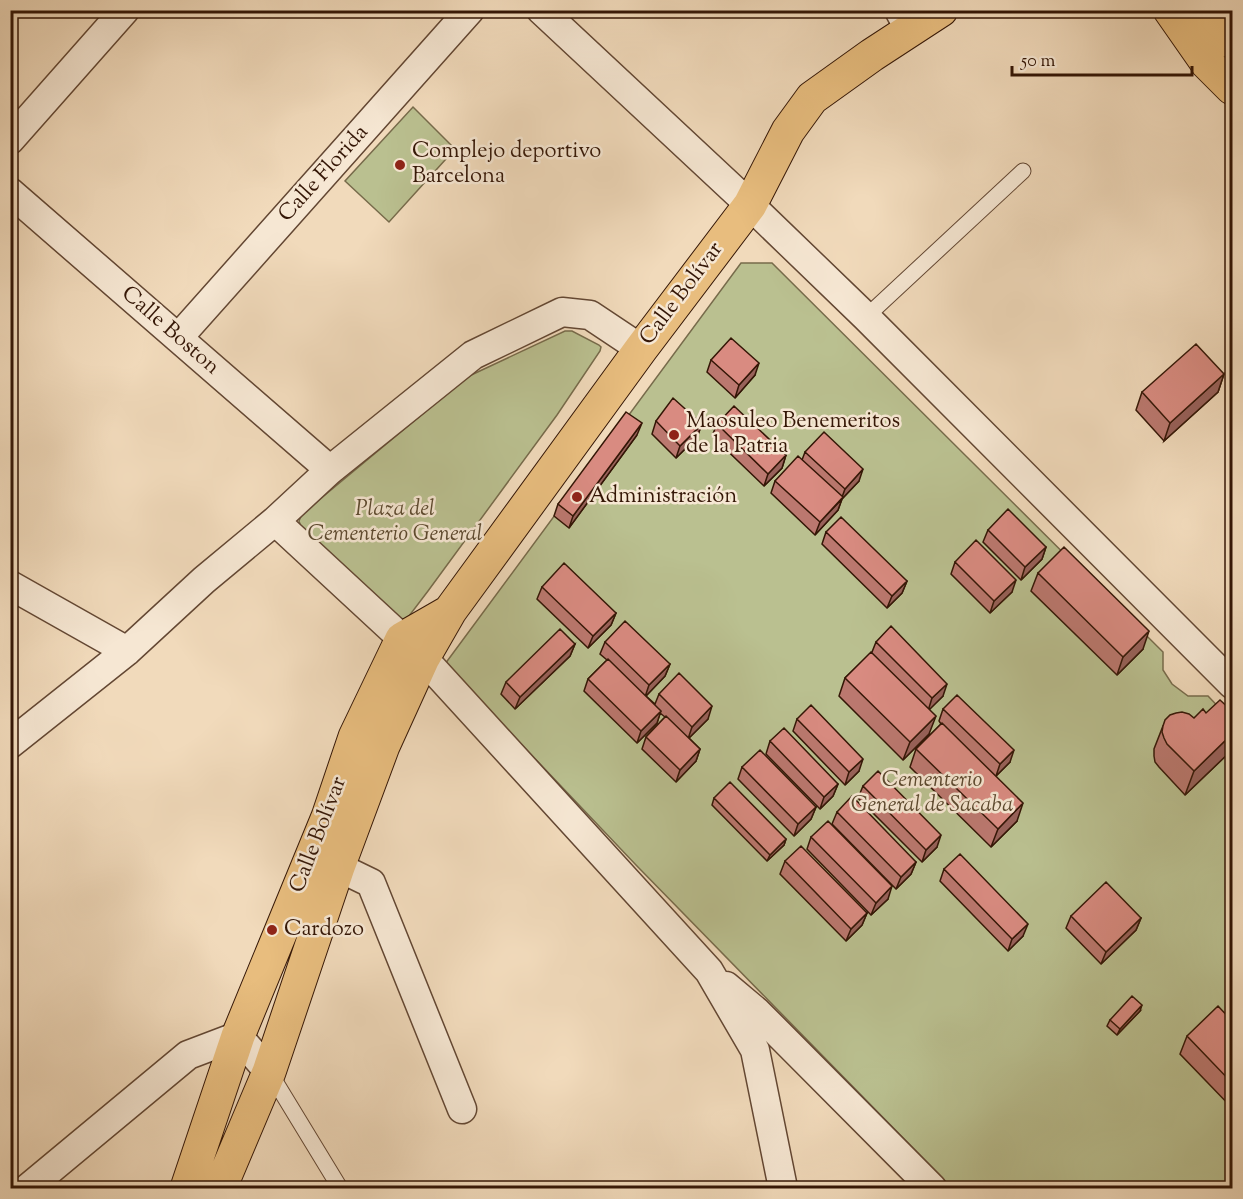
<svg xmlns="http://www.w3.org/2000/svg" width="1243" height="1199" viewBox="0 0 1243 1199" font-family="'Sorts Mill Goudy',serif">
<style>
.green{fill:#bac090;stroke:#776b4b;stroke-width:1.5}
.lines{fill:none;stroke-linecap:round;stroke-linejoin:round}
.service-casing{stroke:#634733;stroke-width:17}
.minor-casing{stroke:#634733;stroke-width:31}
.primary-casing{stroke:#341606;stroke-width:35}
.service{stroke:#f6e7d3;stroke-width:15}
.minor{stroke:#f6e7d3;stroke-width:28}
.primary{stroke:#e8bd7e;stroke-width:33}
.wall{fill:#bb786f;stroke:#341606;stroke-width:1.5}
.shaded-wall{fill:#98615a;stroke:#341606;stroke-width:1.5}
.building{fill:#d98b81;stroke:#341606;stroke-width:1.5}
.poi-dot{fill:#8f2418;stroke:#f6e7d3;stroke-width:2}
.labels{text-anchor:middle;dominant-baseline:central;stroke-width:5;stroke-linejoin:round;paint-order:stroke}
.poi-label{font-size:22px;fill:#341606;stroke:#f6e7d3;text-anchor:start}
.street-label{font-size:22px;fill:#341606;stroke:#f6e7d3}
.park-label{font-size:22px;font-style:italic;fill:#5c492f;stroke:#f6e7d3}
</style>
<rect width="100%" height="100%" fill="#f1dabb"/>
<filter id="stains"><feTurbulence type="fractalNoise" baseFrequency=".00333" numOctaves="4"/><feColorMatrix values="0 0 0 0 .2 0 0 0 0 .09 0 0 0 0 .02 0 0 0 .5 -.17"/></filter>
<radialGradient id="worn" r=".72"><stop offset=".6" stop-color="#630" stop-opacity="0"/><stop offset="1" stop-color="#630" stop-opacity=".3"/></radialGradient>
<path class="green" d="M413,107L455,149L389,222L345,181Z
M741,263H772L1163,652V670L1172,684L1188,696H1208L1232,721V1188H952L636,865L445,664Z
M565,331H572L599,345L601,347L600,351L557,415L428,591L406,620L401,619L301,527L299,521L302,514L467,377Z"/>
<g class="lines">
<defs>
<path id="service" d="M866,317L1023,171
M270,1073L340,1188"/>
<path id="minor" d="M541,10L750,205L866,317L1232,684
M899,10L910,31
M10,140L125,10
M10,192L330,470
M178,338L470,10
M275,521L423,658L709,971L755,1050L783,1188
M10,585L127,651
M10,744L127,651L204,580L275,521L330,470L473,355L562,312L590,315L641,349
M338,867L371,883L462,1109
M726,986L757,1012L932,1188
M28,1188L188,1055L238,1036L269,1072"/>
<path id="primary" d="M1170,10L1207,63L1232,88
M1207,10L1232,42
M187,1188L238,1036L328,817L355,737L402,639L449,612
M220,1188L269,1072L338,867L383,746L423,658L450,611L641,349L750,205L788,131L812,98L872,55L941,10"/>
</defs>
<use href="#service" class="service-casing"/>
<use href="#minor" class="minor-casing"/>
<use href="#primary" class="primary-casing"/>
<use href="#service" class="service"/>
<use href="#minor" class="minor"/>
<use href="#primary" class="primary"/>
</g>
<path class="wall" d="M711,360L755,375L735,398L707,372Z
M1224,374L1218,392L1164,441L1136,410L1142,392Z
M656,421L702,424L697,437L676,458L652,434Z
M717,424L786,455L782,468L764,486L712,436Z
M637,435L569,528L554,516L558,504Z
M805,452L859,481L842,499L838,510L815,535L771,493L775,481L802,460Z
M988,530L1046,547L1042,559L1021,580L983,542Z
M826,532L907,581L902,593L887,608L822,544Z
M955,562L1012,592L990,613L951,574Z
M1038,573L1143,649L1117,675L1031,591Z
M542,587L616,613L611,625L588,648L537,599Z
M605,642L670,664L665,676L646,696L655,704L659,694L708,719L689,738L700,749L696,761L676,782L642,749L646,737L665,717L660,713L657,723L637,743L584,691L588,679L607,660L600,654Z
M876,642L943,696L929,709V734L903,760L839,696L845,678L872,652Z
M575,644L570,656L515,709L501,694L506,682Z
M943,709L1010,762L996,776L1017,821L991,847L910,767L916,749L941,724L939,721Z
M1233,712V749L1185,795L1159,767L1155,762L1154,756V749L1163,726L1194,718L1206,713Z
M797,719L859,771L845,785L793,731Z
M770,741L838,784L833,796L820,809L766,754Z
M742,767L816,807L811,819L794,836L738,779Z
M863,786L937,847L922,862L858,798Z
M714,798L786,839L784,845L767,861L712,805Z
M837,812L916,862L911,874L896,889L832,824Z
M811,837L888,899L871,915L807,849Z
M785,861L867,913L862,925L846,941L780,874Z
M944,869L1023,936L1008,951L940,881Z
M1071,916L1141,918L1136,930L1101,964L1066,928Z
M1140,1011L1117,1035L1107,1026L1110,1020Z
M1233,1022V1109L1180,1054L1187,1036Z"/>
<path class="shaded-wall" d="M759,363L755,375L735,398L739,385Z
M1224,374L1218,392L1164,441L1170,423Z
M642,423L637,435L569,528L573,516Z
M702,424L697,437L676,458L680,446Z
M786,455L782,468L764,486L768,474Z
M863,469L859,481L842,499L838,510L815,535L820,522L841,500L845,489Z
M1046,547L1042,559L1021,580L1025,567Z
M1016,580L1012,592L990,613L994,601Z
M907,581L902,593L887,608L892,596Z
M616,613L611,625L588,648L593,636Z
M1149,631L1143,649L1117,675L1123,657Z
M575,644L570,656L515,709L520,697Z
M670,664L665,676L645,697L649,685Z
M947,684L943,696L928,711L932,698Z
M712,706L708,719L688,739L692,727Z
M661,711L657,723L637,743L641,731Z
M936,716L929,734L903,760L910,742Z
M1233,733V749L1185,795L1194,771Z
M700,749L696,761L676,782L680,770Z
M1014,750L1010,762L996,776L1000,764Z
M863,759L859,771L845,785L849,772Z
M838,784L833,796L820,809L824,797Z
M1023,803L1017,821L991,847L998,829Z
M816,807L811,819L794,836L798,824Z
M941,835L937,847L922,862L926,850Z
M786,839L784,845L767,861L770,855Z
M916,862L911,874L896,889L901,877Z
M892,886L888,899L871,915L876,903Z
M867,913L862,925L846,941L851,929Z
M1141,918L1136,930L1101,964L1106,952Z
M1028,924L1023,936L1008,951L1012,939Z
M1142,1005L1140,1011L1117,1035L1120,1029Z"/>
<path class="building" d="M731,338L759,363L739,385L711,360Z
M1196,344L1224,374L1170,423L1142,392Z
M673,398L702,424L680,446L656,421Z
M734,406L786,455L768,474L717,424Z
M626,412L642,423L573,516L558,504Z
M824,432L863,469L845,489L805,452Z
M798,456L843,497L820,522L775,481Z
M1008,509L1046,547L1025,567L988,530Z
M841,517L907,581L892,596L826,532Z
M976,540L1016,580L994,601L955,562Z
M1064,547L1149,631L1123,657L1038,573Z
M564,563L616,613L593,636L542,587Z
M625,621L670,664L649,685L605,642Z
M891,626L947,684L932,698L876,642Z
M560,629L575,644L520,697L506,682Z
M871,652L936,716L910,742L845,678Z
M608,659L661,711L641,731L588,679Z
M679,673L712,706L692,727L659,694Z
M957,695L1014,750L1000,764L943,709Z
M1220,700L1233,712V733L1194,771L1167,744L1164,738L1162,732L1163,726L1165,720L1170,715L1176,713L1182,712L1189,714L1194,718L1203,709L1206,713Z
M811,705L863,759L849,772L797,719Z
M666,716L700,749L680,770L646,737Z
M942,723L1023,803L998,829L916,749Z
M784,728L838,784L824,797L770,741Z
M760,750L816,807L798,824L742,767Z
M878,771L941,835L926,850L863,786Z
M730,782L786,839L770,855L714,798Z
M852,796L916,862L901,877L837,812Z
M828,821L892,886L876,903L811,837Z
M801,846L867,913L851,929L785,861Z
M960,854L1028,924L1012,939L944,869Z
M1106,882L1141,918L1106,952L1071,916Z
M1132,996L1142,1005L1120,1029L1110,1020Z
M1218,1006L1233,1022V1084L1187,1036Z"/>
<g class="poi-dot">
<circle cx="400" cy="165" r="6"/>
<circle cx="674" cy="435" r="6"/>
<circle cx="577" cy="497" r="6"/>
<circle cx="272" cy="930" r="6"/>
</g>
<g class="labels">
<g class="poi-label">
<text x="412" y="152">Complejo deportivo<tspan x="412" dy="25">Barcelona</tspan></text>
<text x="686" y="422">Maosuleo Benemeritos<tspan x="686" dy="25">de la Patria</tspan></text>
<text x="589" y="497">Administración</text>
<text x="284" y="930">Cardozo</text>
</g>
<g class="street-label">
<text transform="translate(324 174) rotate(-48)">Calle Florida</text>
<text transform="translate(682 294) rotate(-53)">Calle Bolívar</text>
<text transform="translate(170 331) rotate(41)">Calle Boston</text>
<text transform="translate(319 835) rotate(-69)">Calle Bolívar</text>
</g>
<g class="park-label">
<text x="395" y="510">Plaza del<tspan x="395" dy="25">Cementerio General</tspan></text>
<text x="932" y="781">Cementerio<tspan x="932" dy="25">General de Sacaba</tspan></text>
</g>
</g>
<rect width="1243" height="1199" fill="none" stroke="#f1dabb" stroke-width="36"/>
<rect x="12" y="12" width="1219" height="1175" fill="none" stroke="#341606" stroke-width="3"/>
<rect x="18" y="18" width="1207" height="1163" fill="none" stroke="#341606" stroke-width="1.5"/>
<path d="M1012 66v9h180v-9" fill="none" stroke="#341606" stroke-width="3"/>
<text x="1021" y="66" font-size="18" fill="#341606" stroke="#f6e7d3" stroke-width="4.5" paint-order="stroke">50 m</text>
<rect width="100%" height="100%" filter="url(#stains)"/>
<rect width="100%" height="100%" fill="url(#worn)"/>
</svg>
